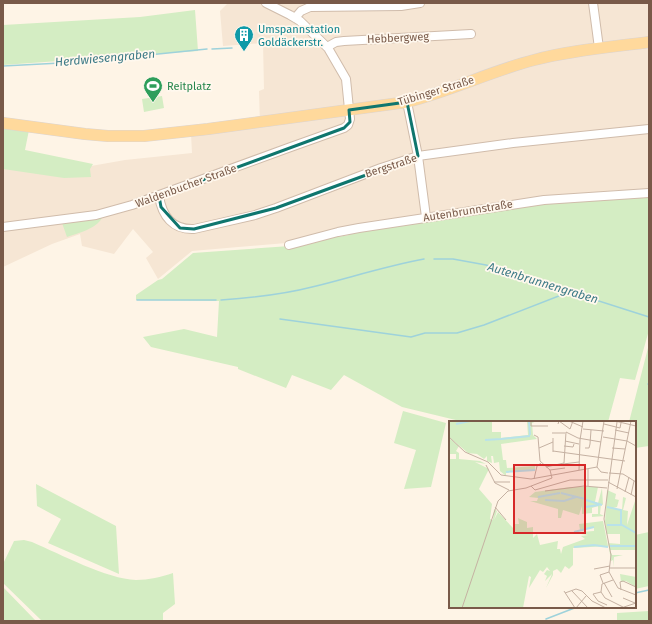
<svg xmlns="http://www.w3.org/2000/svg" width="652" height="624" viewBox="0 0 652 624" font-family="'Fira Sans',sans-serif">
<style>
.residential{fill:#f6e6d4}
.green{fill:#d4edc3}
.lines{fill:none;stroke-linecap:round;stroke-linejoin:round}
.stream{stroke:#9ed2db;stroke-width:1.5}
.minor-casing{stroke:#d0bcab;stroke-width:10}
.major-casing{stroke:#dcd4d0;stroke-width:12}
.minor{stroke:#fff;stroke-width:8}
.major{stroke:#ffd99c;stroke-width:11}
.marked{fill:none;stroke:#0f766e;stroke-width:3;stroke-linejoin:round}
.labels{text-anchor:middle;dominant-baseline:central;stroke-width:3.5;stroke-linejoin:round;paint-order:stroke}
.culture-label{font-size:11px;fill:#0d838f;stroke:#fff8ee;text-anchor:start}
.street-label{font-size:11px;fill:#795a49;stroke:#fff8ee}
.leisure-label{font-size:11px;fill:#27864d;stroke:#fff8ee;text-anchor:start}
.water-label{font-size:12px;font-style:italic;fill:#3e7b87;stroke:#fff8ee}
.inset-river{fill:none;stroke:#b9e2e9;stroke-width:2}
.inset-road{fill:none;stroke:#c5b1a2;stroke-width:1}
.view{fill:#d62828;fill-opacity:0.15;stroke:#d62828;stroke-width:2}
.inset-edge{fill:none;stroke:#795a49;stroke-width:2}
</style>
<rect width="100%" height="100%" fill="#fef4e6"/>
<path class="residential" d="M228,3H649V190H620L541,197L365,223L286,243L192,251L158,279L146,258L153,252L133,229L114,254L82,246L80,234L52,244L3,267V158L74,169L125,160L192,153L191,134L260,125L259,91L264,89L263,43L223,46L220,11Z"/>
<path class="green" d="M195,10L198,51L3,65V25L140,17Z
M147,79H154L159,82L156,90H147Z
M162,96L164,108L144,112L142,99Z
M3,126L29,130L25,150L93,164L90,169L91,177L64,178L3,169Z
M649,196V330L635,380L620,378L608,422H464L402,407L344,375L331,390L292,375L286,388L238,369V367L151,347L143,337L184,329L217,337L219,301L136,300V295L158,280L162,279L193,253L290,246L337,234L338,237L349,235L348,231L514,206Z
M102,218C96,229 78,233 67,237L62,223Z
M649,344V446L635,448V422H629Z
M403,411L446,423L431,487L404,489L416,450L394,443Z
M36,484L116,526L119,574L48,543L61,519L37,506Z
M649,532V586L635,589V535Z
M24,540L32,542C60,554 107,579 136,580C149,580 161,577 173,573L175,604L163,613V621H42L3,583V564L14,541Z
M3,587L36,621H3Z
M649,611V621H617V613Z"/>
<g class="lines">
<path class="stream" d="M212,49L232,48
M3,66L80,62L207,49
M434,259H453L486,265L649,317
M137,300H216
M221,300C249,298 285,294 312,287C349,278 386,266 424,259
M280,319L411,337L425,333H457L484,325L569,292
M648,384L649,385
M635,593L649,590
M546,619L577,607"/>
<defs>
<path id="minor" d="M593,3L599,48
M295,18L301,11L310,7L401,6L420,3
M327,47L336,42L344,41L471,34
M407,102L418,156L426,217
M159,196C162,216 173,230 194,229L255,215L276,208L381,168L418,156L513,143L649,129
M3,227L96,215L132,205L288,148L344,128L348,125L350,119L346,79L328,48L300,21L290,15L266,3
M289,245L338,232L359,228L544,200L649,193"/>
<path id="major" d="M3,123L85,134L108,136H144L208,129L407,102C451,91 491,71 534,60C572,50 611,47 649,42"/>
</defs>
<use href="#minor" class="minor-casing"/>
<use href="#major" class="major-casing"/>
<use href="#minor" class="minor"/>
<use href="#major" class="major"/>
</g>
<path class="marked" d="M407,102L418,156L276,208L194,229L180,228L161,207L159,196L344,128L350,122L349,110Z"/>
<defs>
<symbol id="building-pin" viewBox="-11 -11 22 30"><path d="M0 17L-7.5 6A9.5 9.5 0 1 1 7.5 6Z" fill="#0f9aa8" stroke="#fff8ee"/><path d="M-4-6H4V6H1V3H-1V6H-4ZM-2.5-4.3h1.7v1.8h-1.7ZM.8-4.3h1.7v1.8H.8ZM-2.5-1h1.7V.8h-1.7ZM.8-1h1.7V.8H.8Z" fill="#fff"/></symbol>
<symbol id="stadium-pin" viewBox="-11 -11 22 30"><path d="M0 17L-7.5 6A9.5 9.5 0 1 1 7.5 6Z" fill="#2e9e5b" stroke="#fff8ee"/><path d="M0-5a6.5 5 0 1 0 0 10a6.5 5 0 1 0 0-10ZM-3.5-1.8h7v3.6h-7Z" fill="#fff"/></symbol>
</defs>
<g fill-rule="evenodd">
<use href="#building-pin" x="233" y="24" width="22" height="30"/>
<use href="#stadium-pin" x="142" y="75" width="22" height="30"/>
</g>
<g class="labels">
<g class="culture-label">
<text x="258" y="29">Umspannstation<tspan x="258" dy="13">Goldäckerstr.</tspan></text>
</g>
<g class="street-label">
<text transform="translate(398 38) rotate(-3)">Hebbergweg</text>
<text transform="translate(436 91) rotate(-17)">Tübinger Straße</text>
<text transform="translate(391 166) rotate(-18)">Bergstraße</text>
<text transform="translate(186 186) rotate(-20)">Waldenbucher Straße</text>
<text transform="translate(468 211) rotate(-9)">Autenbrunnstraße</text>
</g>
<g class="leisure-label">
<text x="167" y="86">Reitplatz</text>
</g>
<g class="water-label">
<text transform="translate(105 58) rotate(-5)">Herdwiesengraben</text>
<text transform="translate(543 283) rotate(17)">Autenbrunnengraben</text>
</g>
</g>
<g transform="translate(449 421)">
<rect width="187" height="187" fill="#fef4e6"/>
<path d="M0,0H43V11H52V17L79,14L78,0H88L83,2L84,14L88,18L52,23L54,39H57L58,47L86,45V49L57,51V55L51,50L50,41L45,42L44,35H42L43,42L38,40V35L35,38L28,33L19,32L0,16ZM0,17L10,25L7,30L10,32V38L31,40L37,43L26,41L40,48L30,68L43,83L41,98L44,99V98L45,88L48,90L45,99L49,91L64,107L66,103H70L69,97L71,98L78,101V107L84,106V117L88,113L91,124L109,120L108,128H111L112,133L114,126L136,118L132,115L139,114L132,113V111L145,110V106L131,109L130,103L154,100L159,125L124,127V144L120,148L116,145L112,152L108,148L104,150V154L97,167L103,153L96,160L98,155L95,153L98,149L101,150L98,146L94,151L91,149L80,167L82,156L80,155L74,187H0V38H7V33H0ZM121,66H149L146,81L149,82L153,67L154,84L152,83L151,93L155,95L143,96V93H149V85L143,87V92L133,93V85L130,94L114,89L112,97H109V88L81,80H88L89,77L80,76L86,71ZM158,69L167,73L166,78L170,79L171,75L168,86L164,87L173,89L174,76L177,77L174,89L179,90L178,104L187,77L178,73L187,77V129H161L163,134H174L165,136L164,146V139L162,140L156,101ZM158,113H171V123L159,122ZM171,153L187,156V166L177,160L172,161Z" fill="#d4edc3" fill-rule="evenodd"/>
<path class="inset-river" d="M80,1L81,14M7,3L21,0M52,18L81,15M36,19L52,18M57,51L86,49M112,72L136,78M89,76L111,72M96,79L115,80L127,76M137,79L153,84M136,86L150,84M158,86L172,89V104M158,104H173L187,112M125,111L145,106M145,124L159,126M161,125H187M125,126L145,124"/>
<path class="inset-road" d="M120,0L134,6M166,0L187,5M82,1V5H99M168,1L155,98L162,134L160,151L169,167L187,174M109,3L110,0L121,8L124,0M155,3L171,7L172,2M134,8L155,10M166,9L180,12M103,12H116M0,16L16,31L39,41L52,54L82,58L148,46L155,0M154,16L178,20L187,25M104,17V31M116,20L130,23M115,25L124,26L125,23M90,27L104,21M136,27H140L141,23L142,9M163,27L176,28M104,30L176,40M114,43L130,41M37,44L46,62L60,69M97,46L115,42L117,11L129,17L152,21M148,46L152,51L159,52M139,48V65M101,49L116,47M130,49L131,19L134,0M160,52L174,53L187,61M85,58L88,45L92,42M45,61H61M159,61L187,76M82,65L86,69L121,59H159M168,68L182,0M96,70L135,65L158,67M176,71L180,56M182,74L185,60M46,86L57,99M160,147H187M145,148L161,145M164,159L153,163L152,171L156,177L174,186M154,162L151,154L160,151M155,162L163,176M172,169L171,161L174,160L187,166M115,170L126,187M123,170L139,187M152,171L144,173L149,180L158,184M116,172L127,168L133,170L143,180L157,187M174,177L186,182M13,187L49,80L59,70L77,67L103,57L101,49L91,40L89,16L85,14M127,187L137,175M172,187L187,182"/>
<path class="view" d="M65,44H136V112H65Z"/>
<rect width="187" height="187" class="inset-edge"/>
</g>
<rect width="652" height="624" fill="none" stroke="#795a49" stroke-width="8"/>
</svg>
